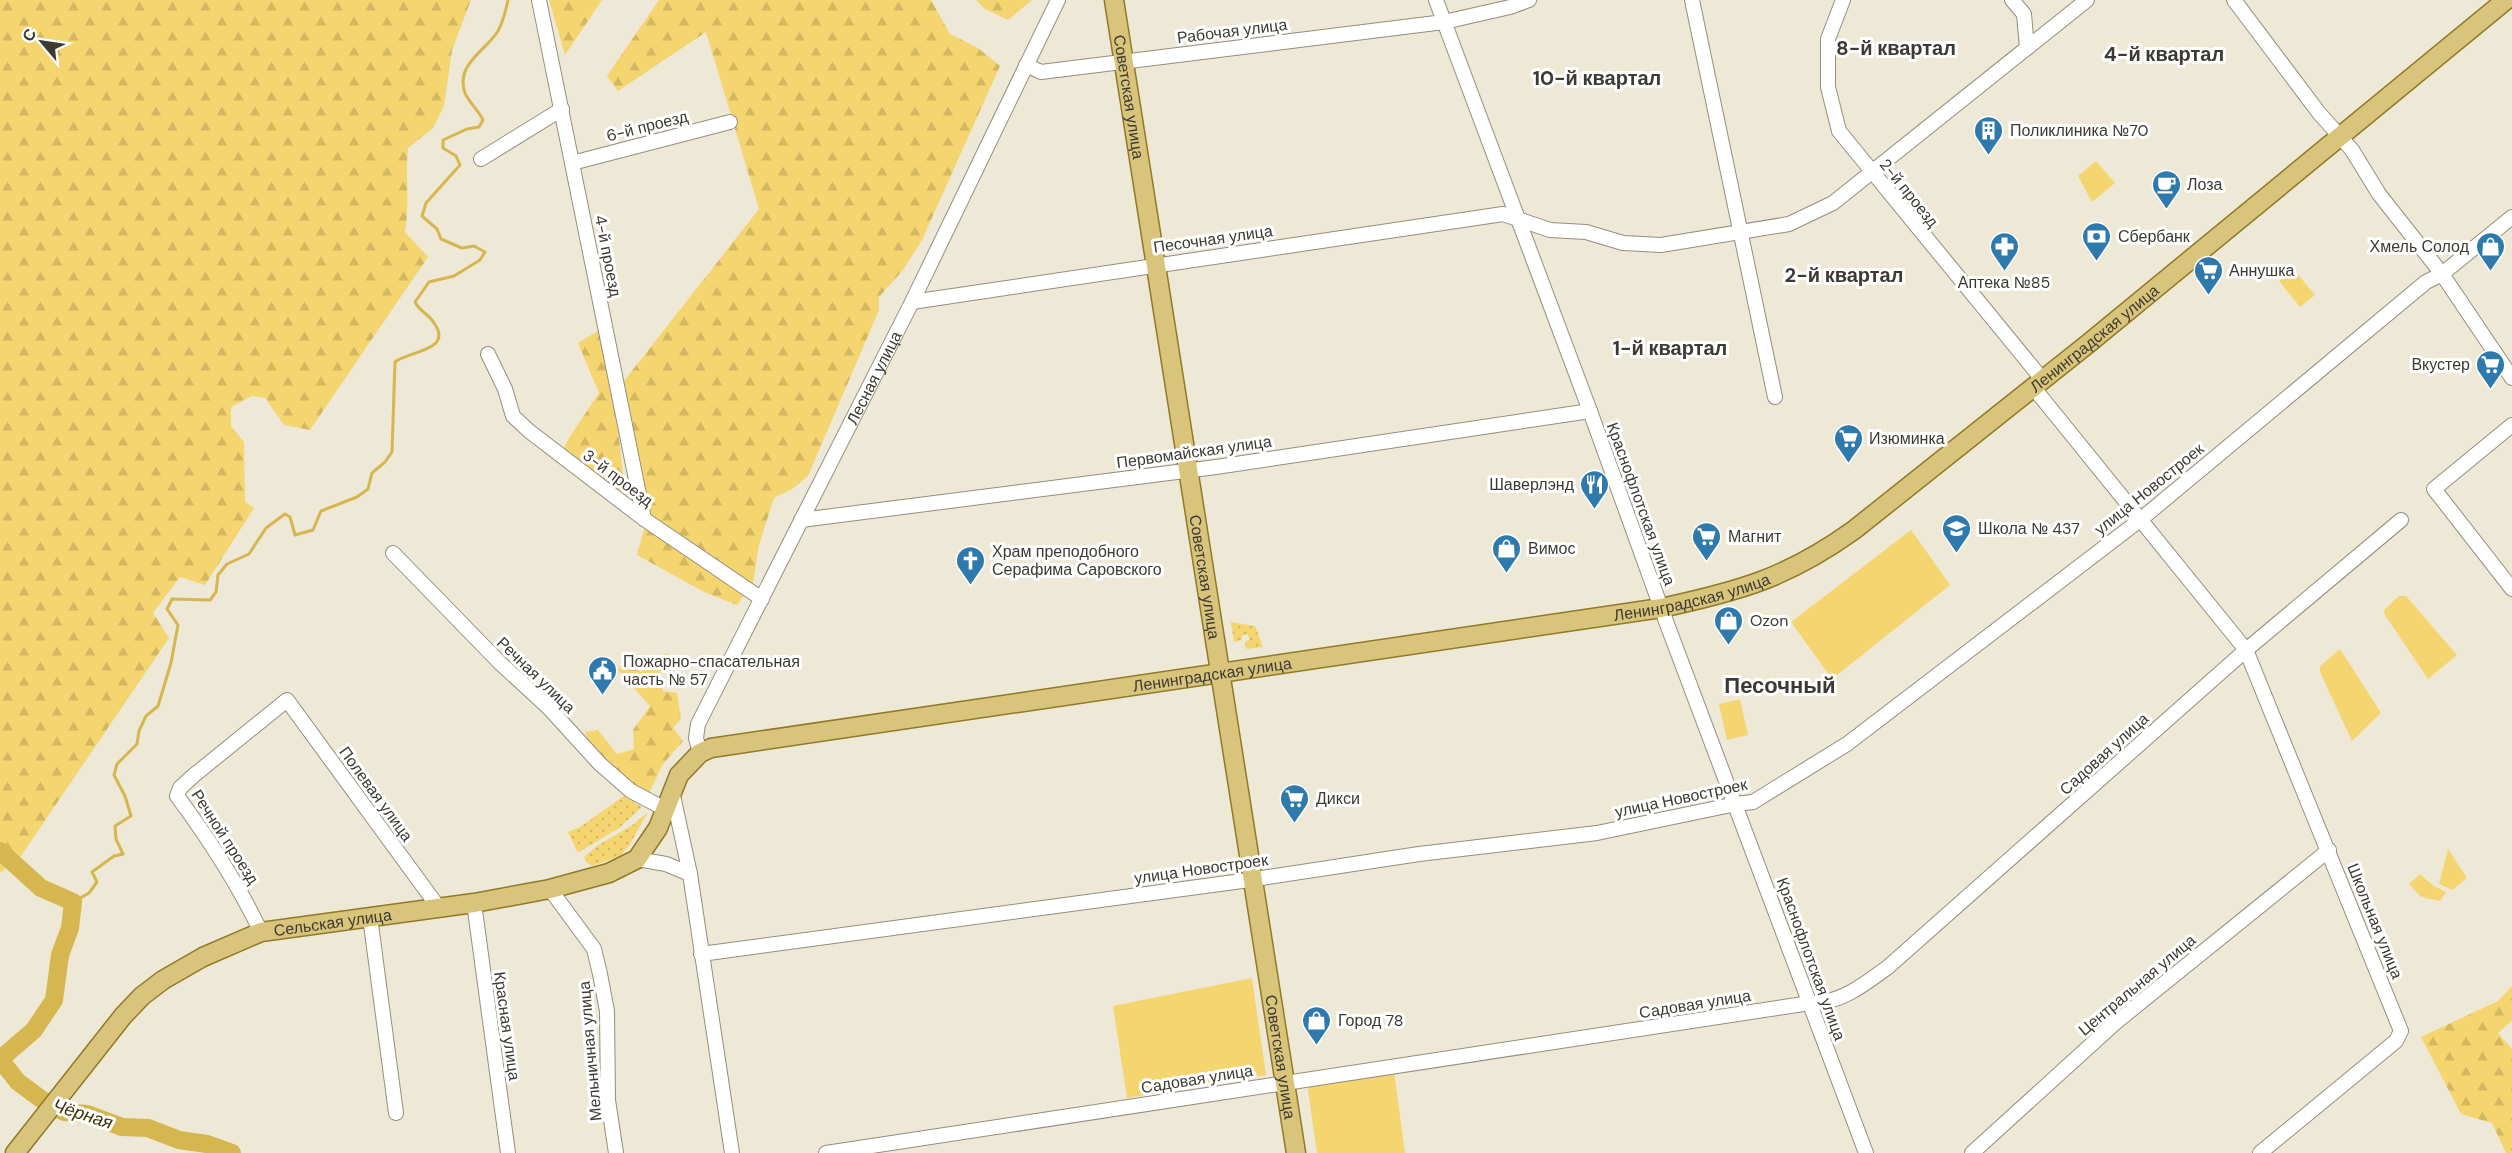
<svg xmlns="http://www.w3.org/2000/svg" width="2512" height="1153" viewBox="0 0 2512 1153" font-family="'DM Sans',sans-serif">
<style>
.grass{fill:url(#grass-dots)}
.forest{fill:url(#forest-firs)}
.park{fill:#f5d570}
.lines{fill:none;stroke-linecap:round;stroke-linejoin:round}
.stream{stroke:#d6b64f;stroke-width:3}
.river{stroke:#d6b64f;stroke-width:18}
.minor-casing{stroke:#948e7d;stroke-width:16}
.major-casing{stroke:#917a27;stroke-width:21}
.minor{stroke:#fff;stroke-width:14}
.major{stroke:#d8c47a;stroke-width:18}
.labels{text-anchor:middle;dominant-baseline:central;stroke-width:6;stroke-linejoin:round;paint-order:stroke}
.street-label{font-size:16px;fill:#3d3a33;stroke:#fff}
.poi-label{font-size:16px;fill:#3d3a33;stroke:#fff;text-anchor:start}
.water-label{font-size:18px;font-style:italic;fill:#403405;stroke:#fff}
.quarter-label{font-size:20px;font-weight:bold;fill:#3d3a33;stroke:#fff}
.district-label{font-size:22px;font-weight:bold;fill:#3d3a33;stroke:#fff}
</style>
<defs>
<pattern id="grass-dots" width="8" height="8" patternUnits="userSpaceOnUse" patternTransform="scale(1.5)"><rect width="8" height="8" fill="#f5d570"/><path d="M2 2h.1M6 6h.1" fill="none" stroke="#d3b861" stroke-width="1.8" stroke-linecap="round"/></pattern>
<pattern id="forest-firs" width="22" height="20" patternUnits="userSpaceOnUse" patternTransform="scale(1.5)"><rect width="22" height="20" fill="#f5d570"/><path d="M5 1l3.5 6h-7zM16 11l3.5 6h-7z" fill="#d3b861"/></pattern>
</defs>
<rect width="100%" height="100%" fill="#eee8d6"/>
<path class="grass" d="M1231,622L1255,626L1263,647L1246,649L1245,642L1250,639L1247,634L1242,636V640L1234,642Z
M624,796L642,807L619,828L579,852L577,851L568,832L580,827Z
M648,812L629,846L620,856L592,866L587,863L584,857L597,846L634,824Z"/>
<path class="forest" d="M0,0H471L452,50L444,106L433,128L408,148C405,178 410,203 405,232L428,257L310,430L284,425L265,398L252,396L231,407V426L244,442L245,502L254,508L205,585L180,577L153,613L169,638L21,856L0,873Z
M549,0H602L565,55Z
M659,0H931L950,34L978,48L1000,66L922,240L903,270L879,297V310L808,476L792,489L774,498L759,545L753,583L737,605L704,592L637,555L649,511L624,381L759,209L706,32L618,91L607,76Z
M976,0H1032L1008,20L985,9Z
M601,329L612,380L627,506L561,454L569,438L599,393L578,343Z
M668,653L671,663L658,675L663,691L677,693L681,719L673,728L683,741L663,764L649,793L633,784L592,749L585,732L598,730L617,754L634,749L633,730L650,706L618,670L624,660L641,672L653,659Z
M2512,986V1021L2498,1033L2512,1049V1153H2506L2492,1123L2461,1114L2421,1037L2498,1001Z"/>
<path class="park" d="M2096,161L2115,183L2092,202L2078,176Z
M2294,270L2315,295L2300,307L2279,281Z
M1911,530L1950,585L1832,679L1791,622Z
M2399,596H2406L2457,655L2428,679L2385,615L2384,610Z
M2340,649L2381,713L2352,741L2320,672V666Z
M1740,699L1748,735L1727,740L1719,704Z
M2448,849L2467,878L2452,890L2439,884Z
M2420,874L2434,886L2446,892L2440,901L2421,897L2409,884Z
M1252,978L1266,1075L1127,1098L1113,1006Z
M1394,1071L1405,1153H1317L1307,1083Z"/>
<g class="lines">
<path class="stream" d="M73,902L89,893L97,882L92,872L114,856L123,854L116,839L115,826L131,816L125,796L114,775L117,764L137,744L139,731L146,716L158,706L171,663L178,625L167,609L172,599L210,600L216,592L218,575L227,564L249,554L266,528L285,514L290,517L295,535L313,530L321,511L357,497L368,489L372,473L385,462L392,452L395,362C408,351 454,351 434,323C429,314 420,312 415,302L429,282L454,276L480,260L485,252L474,246L462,248L441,239L437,229L422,216L426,203L460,165L456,156L443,148V140L467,129L479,127L483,120C479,111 468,101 465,93C455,64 485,52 498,31C503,22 506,10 508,0"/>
<path class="river" d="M0,851L41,888L73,902L70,928L60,955L54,1000L34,1030L4,1056L3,1063L18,1082L41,1099L64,1112L87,1114L122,1127L148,1128L179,1140L207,1144L232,1153"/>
<defs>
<g id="minor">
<path d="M539,0L644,519"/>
<path d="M1436,0L1590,411L1667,624L1866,1153"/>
<path d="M1692,0L1775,397"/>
<path d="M1843,0L1828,39V87L1839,131L2042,379"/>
<path d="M2012,0L2024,14L2027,48"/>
<path d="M2234,0L2319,113L2352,150L2379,194L2442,274L2512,378"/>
<path d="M1026,65L1041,72L1444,22L1510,7L1529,0"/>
<path d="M481,159L562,109"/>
<path d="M572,163L730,122"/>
<path d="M912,302L1503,214L1550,230L1586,232L1623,243L1661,245L1789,224L1833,203L2087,0"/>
<path d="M488,354L505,389L513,416L529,431L644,519L762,599"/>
<path d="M2033,387L2246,650L2401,1031L2396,1041L2260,1153"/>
<path d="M2512,425L2434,489L2512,589"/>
<path d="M801,520L1216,467L1590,411"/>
<path d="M393,553L500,663L548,707L600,764L631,791L665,809"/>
<path id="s1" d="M700,753L696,738L698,724L912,302L1058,0"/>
<path d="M672,791L690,874L732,1153"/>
<path d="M637,859L666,864L690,874"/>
<path d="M550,889L594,949L600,974L607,1011L608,1100L616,1153"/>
<path d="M474,903L508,1153"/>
<path d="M370,917L396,1113"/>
<path d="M261,932C238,884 209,839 177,796L180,788L193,776L287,700L439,908"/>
<path d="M701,954L1242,881L1419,854L1597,833L1736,804L1753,802L1847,744L2140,520L2426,282L2442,274L2512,217"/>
<path d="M826,1153L1810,1003C1840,1004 1865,984 1888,967L2246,650L2401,520"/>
<path d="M1972,1153L2115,1023L2329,850"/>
</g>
<g id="major">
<path id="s2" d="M1114,0L1296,1153"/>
<path id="s3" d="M15,1153L123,1016L142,996L163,980L203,957L261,932L474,903L550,889L609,873L637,859L658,828L679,775L700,753L711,748L1661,608C1740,591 1787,578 1854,530L2089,343L2506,0"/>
</g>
</defs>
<use href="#minor" class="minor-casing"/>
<use href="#major" class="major-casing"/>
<use href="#minor" class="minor"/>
<use href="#major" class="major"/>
</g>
<defs>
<symbol id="building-pin" viewBox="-11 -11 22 30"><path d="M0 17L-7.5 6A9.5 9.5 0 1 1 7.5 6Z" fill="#2f7aad" stroke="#fff"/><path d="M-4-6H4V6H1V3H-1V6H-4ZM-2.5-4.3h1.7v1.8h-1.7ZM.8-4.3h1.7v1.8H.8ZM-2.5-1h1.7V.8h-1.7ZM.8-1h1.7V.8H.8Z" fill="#fff"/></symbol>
<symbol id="cafe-pin" viewBox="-11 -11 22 30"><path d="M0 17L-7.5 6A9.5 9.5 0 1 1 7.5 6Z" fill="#2f7aad" stroke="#fff"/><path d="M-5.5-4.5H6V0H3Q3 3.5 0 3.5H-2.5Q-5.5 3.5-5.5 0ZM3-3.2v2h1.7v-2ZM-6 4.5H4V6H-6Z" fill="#fff"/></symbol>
<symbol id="bank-pin" viewBox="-11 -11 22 30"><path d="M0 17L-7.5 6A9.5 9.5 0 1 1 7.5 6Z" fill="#2f7aad" stroke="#fff"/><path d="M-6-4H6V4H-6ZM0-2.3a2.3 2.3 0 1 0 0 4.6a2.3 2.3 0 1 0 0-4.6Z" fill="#fff"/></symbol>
<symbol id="pharmacy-pin" viewBox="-11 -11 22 30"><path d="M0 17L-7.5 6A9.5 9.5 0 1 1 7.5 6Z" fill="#2f7aad" stroke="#fff"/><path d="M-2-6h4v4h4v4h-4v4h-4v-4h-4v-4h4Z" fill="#fff"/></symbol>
<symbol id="shop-pin" viewBox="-11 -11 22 30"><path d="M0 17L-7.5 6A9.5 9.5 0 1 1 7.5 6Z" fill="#2f7aad" stroke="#fff"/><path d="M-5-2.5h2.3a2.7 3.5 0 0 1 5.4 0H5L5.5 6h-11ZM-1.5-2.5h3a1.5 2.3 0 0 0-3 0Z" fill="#fff"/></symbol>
<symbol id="supermarket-pin" viewBox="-11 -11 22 30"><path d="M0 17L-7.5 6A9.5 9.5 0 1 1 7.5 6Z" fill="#2f7aad" stroke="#fff"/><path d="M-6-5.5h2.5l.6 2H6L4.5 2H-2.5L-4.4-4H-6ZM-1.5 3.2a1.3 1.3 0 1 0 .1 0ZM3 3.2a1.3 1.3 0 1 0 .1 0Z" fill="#fff"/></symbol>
<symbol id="restaurant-pin" viewBox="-11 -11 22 30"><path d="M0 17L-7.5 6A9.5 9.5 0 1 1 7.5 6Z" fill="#2f7aad" stroke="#fff"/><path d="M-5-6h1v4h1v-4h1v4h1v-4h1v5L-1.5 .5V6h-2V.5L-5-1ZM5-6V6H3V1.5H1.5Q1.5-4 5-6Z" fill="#fff"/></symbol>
<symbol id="school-pin" viewBox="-11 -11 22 30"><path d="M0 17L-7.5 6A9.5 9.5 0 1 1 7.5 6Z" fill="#2f7aad" stroke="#fff"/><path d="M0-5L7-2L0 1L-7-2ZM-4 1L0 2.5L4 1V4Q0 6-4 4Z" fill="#fff"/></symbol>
<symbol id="church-pin" viewBox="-11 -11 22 30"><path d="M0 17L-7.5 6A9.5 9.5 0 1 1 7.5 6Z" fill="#2f7aad" stroke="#fff"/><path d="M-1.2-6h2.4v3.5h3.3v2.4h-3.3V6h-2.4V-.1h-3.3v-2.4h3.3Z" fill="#fff"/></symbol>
<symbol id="civic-pin" viewBox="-11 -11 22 30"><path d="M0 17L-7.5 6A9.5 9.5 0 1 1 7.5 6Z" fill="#2f7aad" stroke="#fff"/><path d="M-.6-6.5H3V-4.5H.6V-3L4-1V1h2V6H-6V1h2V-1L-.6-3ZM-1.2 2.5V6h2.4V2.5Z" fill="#fff"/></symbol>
</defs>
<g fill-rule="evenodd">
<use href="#building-pin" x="1972" y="114" width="33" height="45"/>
<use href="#cafe-pin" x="2150" y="168" width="33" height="45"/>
<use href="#bank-pin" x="2080" y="220" width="33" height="45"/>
<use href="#pharmacy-pin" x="1988" y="230" width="33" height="45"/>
<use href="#shop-pin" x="2474" y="230" width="33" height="45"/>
<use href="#supermarket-pin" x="2192" y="254" width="33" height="45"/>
<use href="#supermarket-pin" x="2474" y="348" width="33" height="45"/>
<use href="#supermarket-pin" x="1832" y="422" width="33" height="45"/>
<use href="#restaurant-pin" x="1578" y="468" width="33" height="45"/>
<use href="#school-pin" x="1940" y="512" width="33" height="45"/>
<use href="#supermarket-pin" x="1690" y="520" width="33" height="45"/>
<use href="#shop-pin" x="1490" y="532" width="33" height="45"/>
<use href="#church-pin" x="954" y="544" width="33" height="45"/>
<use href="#shop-pin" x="1712" y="604" width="33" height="45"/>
<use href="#civic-pin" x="586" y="654" width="33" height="45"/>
<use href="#supermarket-pin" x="1278" y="782" width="33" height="45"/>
<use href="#shop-pin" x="1300" y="1004" width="33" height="45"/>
</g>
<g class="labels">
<g class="street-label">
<text transform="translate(1232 31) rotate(-7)">Рабочая улица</text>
<text stroke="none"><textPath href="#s2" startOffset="98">Советская улица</textPath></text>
<text transform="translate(647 126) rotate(-14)">6-й проезд</text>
<text transform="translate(1909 193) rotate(51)">2-й проезд</text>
<text transform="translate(1213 239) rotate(-8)">Песочная улица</text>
<text transform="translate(608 256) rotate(79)">4-й проезд</text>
<text stroke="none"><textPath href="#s3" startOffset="2337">Ленинградская улица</textPath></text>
<text stroke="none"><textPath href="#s1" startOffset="418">Лесная улица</textPath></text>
<text transform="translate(1194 452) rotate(-8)">Первомайская улица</text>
<text transform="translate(618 478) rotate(37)">3-й проезд</text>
<text transform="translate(2149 489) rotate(-39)">улица Новостроек</text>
<text transform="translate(1641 504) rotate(70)">Краснофлотская улица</text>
<text stroke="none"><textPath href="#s2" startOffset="584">Советская улица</textPath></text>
<text stroke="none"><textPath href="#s3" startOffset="1852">Ленинградская улица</textPath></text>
<text stroke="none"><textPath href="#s3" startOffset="1366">Ленинградская улица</textPath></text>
<text transform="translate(536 675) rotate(44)">Речная улица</text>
<text transform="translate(2104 754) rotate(-42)">Садовая улица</text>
<text transform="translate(376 794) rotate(54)">Полевая улица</text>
<text transform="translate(1681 798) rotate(-12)">улица Новостроек</text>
<text transform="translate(225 837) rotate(57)">Речной проезд</text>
<text transform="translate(1201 869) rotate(-8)">улица Новостроек</text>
<text transform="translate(2375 921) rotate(68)">Школьная улица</text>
<text stroke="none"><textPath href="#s3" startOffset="410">Сельская улица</textPath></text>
<text transform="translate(1811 959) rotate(70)">Краснофлотская улица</text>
<text transform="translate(2137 985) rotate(-40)">Центральная улица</text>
<text transform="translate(1695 1004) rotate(-9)">Садовая улица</text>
<text transform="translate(507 1026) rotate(82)">Красная улица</text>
<text transform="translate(590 1051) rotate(-95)">Мельничная улица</text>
<text stroke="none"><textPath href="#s2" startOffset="1070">Советская улица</textPath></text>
<text transform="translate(1197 1079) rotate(-9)">Садовая улица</text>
</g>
<g class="poi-label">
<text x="2010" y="130">Поликлиника №70</text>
<text x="2187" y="184">Лоза</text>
<text x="2118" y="236">Сбербанк</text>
<text x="2469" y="246" text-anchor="end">Хмель Солод</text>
<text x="2229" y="270">Аннушка</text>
<text x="2004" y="282" text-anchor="middle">Аптека №85</text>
<text x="2470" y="364" text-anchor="end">Вкустер</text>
<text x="1869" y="438">Изюминка</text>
<text x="1574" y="484" text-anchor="end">Шаверлэнд</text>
<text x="1978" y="528">Школа № 437</text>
<text x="1728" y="536">Магнит</text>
<text x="1528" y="548">Вимос</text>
<text x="992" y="551">Храм преподобного<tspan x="992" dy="18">Серафима Саровского</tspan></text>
<text x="1750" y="620">Ozon</text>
<text x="623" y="661">Пожарно-спасательная<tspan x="623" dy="18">часть № 57</tspan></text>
<text x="1316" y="798">Дикси</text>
<text x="1338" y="1020">Город 78</text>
</g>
<g class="water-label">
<text transform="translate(83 1114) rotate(18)">Чёрная</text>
</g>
<g class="quarter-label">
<text x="1896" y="48">8-й квартал</text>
<text x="2164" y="54">4-й квартал</text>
<text x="1597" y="78">10-й квартал</text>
<text x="1844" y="275">2-й квартал</text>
<text x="1670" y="348">1-й квартал</text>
</g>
<g class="district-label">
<text x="1780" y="685">Песочный</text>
</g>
</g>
<g transform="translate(42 42) rotate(299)" stroke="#ffffff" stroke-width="4.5" paint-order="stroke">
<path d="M0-4.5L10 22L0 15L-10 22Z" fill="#3d3a33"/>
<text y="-9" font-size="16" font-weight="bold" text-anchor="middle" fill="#3d3a33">С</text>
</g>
</svg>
